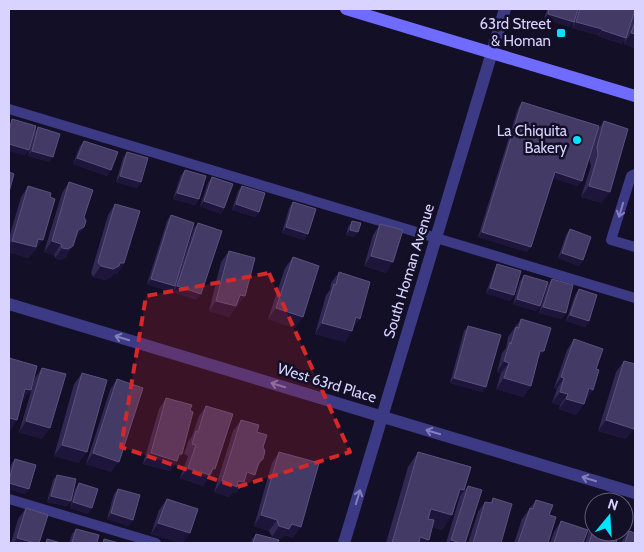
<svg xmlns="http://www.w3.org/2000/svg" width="644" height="552" viewBox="0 0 644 552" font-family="Cabin,sans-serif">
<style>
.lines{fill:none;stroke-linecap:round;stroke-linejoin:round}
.lane{stroke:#3d3a85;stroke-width:10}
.street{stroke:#3d3a85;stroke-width:12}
.secondary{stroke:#6f6bff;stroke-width:12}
.wall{fill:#312854}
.shaded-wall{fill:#1d163a}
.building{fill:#433a66;stroke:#5a527e}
.oneway{stroke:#837fbc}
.marked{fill:#d62828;fill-opacity:0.2;stroke:#d62828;stroke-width:4;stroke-dasharray:10 6;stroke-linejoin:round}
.poi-dot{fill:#00e5ff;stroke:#130f26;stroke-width:2}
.labels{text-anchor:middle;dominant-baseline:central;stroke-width:5;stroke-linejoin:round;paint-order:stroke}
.poi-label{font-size:15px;fill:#d9d4ff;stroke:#130f26;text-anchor:end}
.street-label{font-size:15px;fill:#d9d4ff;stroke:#130f26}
</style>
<rect width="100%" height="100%" fill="#130f26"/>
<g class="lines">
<path class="lane" d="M9,109L635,298
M635,174L631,176L611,240L635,247
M9,499L156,543"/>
<path class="street" d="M9,304L635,493
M344,543L505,9"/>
<path class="secondary" d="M346,9L635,96"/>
</g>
<path class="wall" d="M547,9H635V48L624,44L625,39L622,44L598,36V35L572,28L575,17L570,27L544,19Z
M522,102L597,131L604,121L602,203L581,197L591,166L589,158L578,186L553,178L527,252L478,237L518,108Z
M38,127L49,162L28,156L34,133Z
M84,141L107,176L73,164L80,146Z
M127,152L141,182L137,188L116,182L123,158Z
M185,170L199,199L195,205L173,199L181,175Z
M212,177L224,208L221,214L200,206L208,183Z
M69,182L84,217V227L76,238L66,257L60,260L55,258L54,255L44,252L62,193Z
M28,186L50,197L35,251H34L28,258L9,252V238L21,197Z
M242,186L259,212L255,217L232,210L238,191Z
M293,202L308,234L304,240L282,233L289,208Z
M115,204L124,263L117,274H113L111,277L105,280L93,277L91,273L108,215Z
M171,215L175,286L171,292L147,284L167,221Z
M352,221L358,232L354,237L346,235L348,227Z
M198,223L197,300L173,292L194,228Z
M380,224L386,273L364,266L373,235Z
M570,229L583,260L579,266L558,258L566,235Z
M229,251L237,307H236L229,317L209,311L221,262Z
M293,257L295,328L268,319L285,268Z
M497,264L514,295L510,301L486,293L494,270Z
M339,272L353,328L345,342L315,334L326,295L330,290L331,283Z
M524,275L540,306L536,311L513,304L520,281Z
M552,279L562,319L539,313L548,285Z
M579,289L589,321L585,327L566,321L575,295Z
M521,319L538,359L531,386L523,397L496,389L501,373L497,372L502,353L506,348L508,337Z
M468,326L486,387L482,392L450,383L464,331Z
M574,339L596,369L593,390L586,400H585L584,404L576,415L559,409L560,405L552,403L557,389L554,388L567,350Z
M624,361L626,439L598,431L616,372Z
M42,368V439L19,432L35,378Z
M82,373L79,463L54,456L74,384Z
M117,379L111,472L86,464L110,390Z
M166,398L190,410L182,454L170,471L143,464L159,409Z
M206,406L215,469L203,486L180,478L188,456L184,454L188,442L192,436L199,416Z
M241,420L257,432L263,447V459L257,468L247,485L243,484L236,493L233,492L229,497L214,492L233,431Z
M279,452L293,538L285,535L281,539L272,537L269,531L254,526L272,463Z
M418,452L456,502L452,515L442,530L432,527L429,540L426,543H386L408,467Z
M15,459L25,494L9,489V473L11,464Z
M57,475L71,501L67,506L47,502L53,480Z
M79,483L88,514L70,508L75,489Z
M468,486L465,543H446L460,496Z
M118,489L129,526L107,519L114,494Z
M493,498L501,543H468L478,512L485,502L490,503Z
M167,499L183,543H181L151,534L159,510Z
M536,500L549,515L548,543H514L522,519Z
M26,508L39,543H11L18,519Z
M561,521L583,543H550L554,532Z
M594,524V532L616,543H585L589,531Z
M76,529L97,543H69L72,534Z
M629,531L635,543H621V542Z
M256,534L278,543H251L252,539Z"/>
<path class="shaded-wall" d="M548,14L574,22L570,27L544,19Z
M576,22L602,29L598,35L572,28Z
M602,30L626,38L622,44L598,36Z
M631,33L635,34V48L624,44Z
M9,144L29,150L25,156L9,151Z
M32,151L53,157L49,162L28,156Z
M77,158L111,170L107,176L73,164Z
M555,172L582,181L578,186L551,178Z
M120,176L141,182L137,188L116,182Z
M589,186L610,192L602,203L581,197Z
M177,193L199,199L195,205L173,199Z
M204,201L224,208L221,214L200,206Z
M236,204L259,212L255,217L232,210Z
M84,227L76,238L70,241L78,230Z
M286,227L308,234L304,240L282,233Z
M350,230L358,232L354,237L346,235Z
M482,232L531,247L527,252L478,237Z
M38,239L43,240L35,251H34L28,258L9,252V246L12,241Z
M52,241L61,244L54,255L44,252Z
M73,246L66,257L60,260L55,258L62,248Z
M562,253L583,260L579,266L558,258Z
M371,256L393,262L386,273L364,266Z
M120,263H124L117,274H113L111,277L105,280L93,277L101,266Z
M151,279L175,286L171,292L147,284Z
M177,286L201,294L197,300L173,292Z
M490,288L514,295L510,301L486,293Z
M240,295L245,296L237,307H236L229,317L209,311L216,301Z
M517,299L540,306L536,311L513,304Z
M543,307L566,313L562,319L539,313Z
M276,308L303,317L295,328L268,319Z
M570,315L589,321L585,327L566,321Z
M356,317L360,319L352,329Z
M322,323L352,331L345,342L315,334Z
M540,351H544L536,362Z
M504,361L509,363L501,373L497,372Z
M561,377L564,378L557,389L554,388Z
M454,378L486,387L482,392L450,383Z
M504,378L531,386L523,397L496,389Z
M589,388L593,390L586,400L581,399Z
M25,389L31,390L23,401L17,400Z
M560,392L568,394L560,405L552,403Z
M566,399L584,404L576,415L559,409Z
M9,418L17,420L10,431H9Z
M606,420L634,429L626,439L598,431Z
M26,421L50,428L42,439L19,432Z
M62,445L87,452L79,463L54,456Z
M93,453L119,462L111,472L86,464Z
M151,453L179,454H182L170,471L143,464Z
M188,468H213L215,469L203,486L180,478Z
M247,472L255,475L247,485L243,484L236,493L233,492L229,497L214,492L222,481H238Z
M9,483L29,489L25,494L9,489Z
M460,489L464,490L454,505Z
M51,496L71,501L67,506L47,502Z
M73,502L92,508L88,514L70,508Z
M431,509L452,515L442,530L421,524Z
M111,513L133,520L129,526L107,519Z
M261,515L277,520L269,531L254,526Z
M158,523L190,533L183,543H181L151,534Z
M292,524L301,527L293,538L285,535L281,539L272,537L279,526Z
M420,537L429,540L426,543H416Z
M17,538L35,543H14Z
M451,540L461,543H449Z"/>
<path class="building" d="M549,9H578L574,22L548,14Z
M580,9H635V10L626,38L602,30V29L576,22Z
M635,22V34L631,33Z
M522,102L599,126L582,181L555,172L531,247L482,232Z
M12,119L36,126L29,150L9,144V131Z
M604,121L628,129L610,192L589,186L598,155L597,147Z
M38,127L60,134L53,157L32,151Z
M84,141L118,152L111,170L77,158Z
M127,152L148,158L141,182L120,176Z
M185,170L206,176L199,199L177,193Z
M9,172L14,174L9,192Z
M212,177L233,184L224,208L204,201Z
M69,182L93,190L84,217L86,221L84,227L78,230L73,246L68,249L62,248L61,244L52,241Z
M28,186L51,193L50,197L55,199L43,240L38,239L36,247L12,241Z
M242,186L265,193L259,212L236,204Z
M293,202L316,209L308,234L286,227Z
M115,204L140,211L124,263H120L119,266L113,269L101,266L98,262Z
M171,215L194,223L175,286L151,279Z
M352,221L361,223L358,232L350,230Z
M198,223L222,231L201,294L177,286Z
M380,224L403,230L393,262L371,256Z
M570,229L591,237L583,260L562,253Z
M229,251L255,258L245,296L240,295L236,306L216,301Z
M293,257L319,266L303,317L276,308Z
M497,264L521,271L514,295L490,288Z
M339,272L370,282L360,319L356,317L352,331L322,323L334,284L336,285Z
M524,275L548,282L540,306L517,299Z
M552,279L573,285L566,313L543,307Z
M579,289L597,295L589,321L570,315Z
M521,319L551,328L544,351H540L531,386L504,378L509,363L504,361L510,342L511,344L516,327L519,328Z
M468,326L501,335L486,387L454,378Z
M574,339L603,349L596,369L599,370L593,390L589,388L584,404L566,399L568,394L560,392L564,378L561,377Z
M9,358L37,366L31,390L25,389L17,420L9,418Z
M624,361L635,364V424L634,429L606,420Z
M42,368L66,374L50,428L26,421Z
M82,373L107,380L87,452L62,445Z
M117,379L143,388L119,462L93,453Z
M166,398L192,405L190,410L193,412L182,454H179L177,461L151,453Z
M206,406L233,414L215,469L213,468L210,475L188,468L196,445L192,444L196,431L198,432Z
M241,420L259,425L257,432L267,435L263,447L265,451L263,459L259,462L255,475L247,472L244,482L238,481L237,487L222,481Z
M279,452L319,463L301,527L292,524L289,529L279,526L277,520L261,515Z
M418,452L471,467L464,490L460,489L452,515L431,509L428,519L434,520L429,540L420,537L419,543H392Z
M15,459L36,465L29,489L9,483V480Z
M57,475L76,479L71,501L51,496Z
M79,483L98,489L92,508L73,502Z
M468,486L482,490L465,543H461L451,540Z
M118,489L140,495L133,520L111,513Z
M493,498L512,504L501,543H473L485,502L492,503Z
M167,499L198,509L190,533L158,523Z
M536,500L553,505L549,515L556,517L548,543H518L530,508L533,509Z
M26,508L48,515L39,543H35L17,538Z
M561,521L588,530L583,543H554Z
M594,528V532H606L618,536L616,543H589Z
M76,529L99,535L97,543H72Z
M629,531L635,533V543H625Z
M256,534L279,540L278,543H253Z
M47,539L61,543H46Z
M104,539L119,543H103Z"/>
<defs><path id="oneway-shaft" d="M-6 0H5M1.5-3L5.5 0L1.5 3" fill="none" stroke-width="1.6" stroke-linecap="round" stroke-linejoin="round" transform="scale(1.25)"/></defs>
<g class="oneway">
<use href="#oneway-shaft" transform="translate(621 210) rotate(107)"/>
<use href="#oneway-shaft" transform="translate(122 338) rotate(-163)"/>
<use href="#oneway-shaft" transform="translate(278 385) rotate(-163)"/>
<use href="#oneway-shaft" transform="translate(433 432) rotate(-163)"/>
<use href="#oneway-shaft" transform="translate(589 479) rotate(-163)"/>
<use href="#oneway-shaft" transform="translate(358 497) rotate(-73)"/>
</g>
<path class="marked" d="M269,273L350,452L237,487L121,447L146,296Z"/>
<g class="poi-dot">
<rect x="556" y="28" width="10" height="10" rx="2.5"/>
<circle cx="577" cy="140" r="5"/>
</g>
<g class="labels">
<g class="poi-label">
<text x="551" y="24">63rd Street<tspan x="551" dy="17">&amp; Homan</tspan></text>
<text x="567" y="131">La Chiquita<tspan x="567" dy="17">Bakery</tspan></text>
</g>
<g class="street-label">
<text transform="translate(409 271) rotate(-73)">South Homan Avenue</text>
<text transform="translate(327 383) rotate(17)">West 63rd Place</text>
</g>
</g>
<rect width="644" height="552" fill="none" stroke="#d9d4ff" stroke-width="20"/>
<g transform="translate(609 517) rotate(18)"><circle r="24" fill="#130f26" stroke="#625e7d"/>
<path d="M0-4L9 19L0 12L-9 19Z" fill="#00e5ff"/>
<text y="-8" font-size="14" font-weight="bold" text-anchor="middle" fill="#d9d4ff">N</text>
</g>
</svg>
